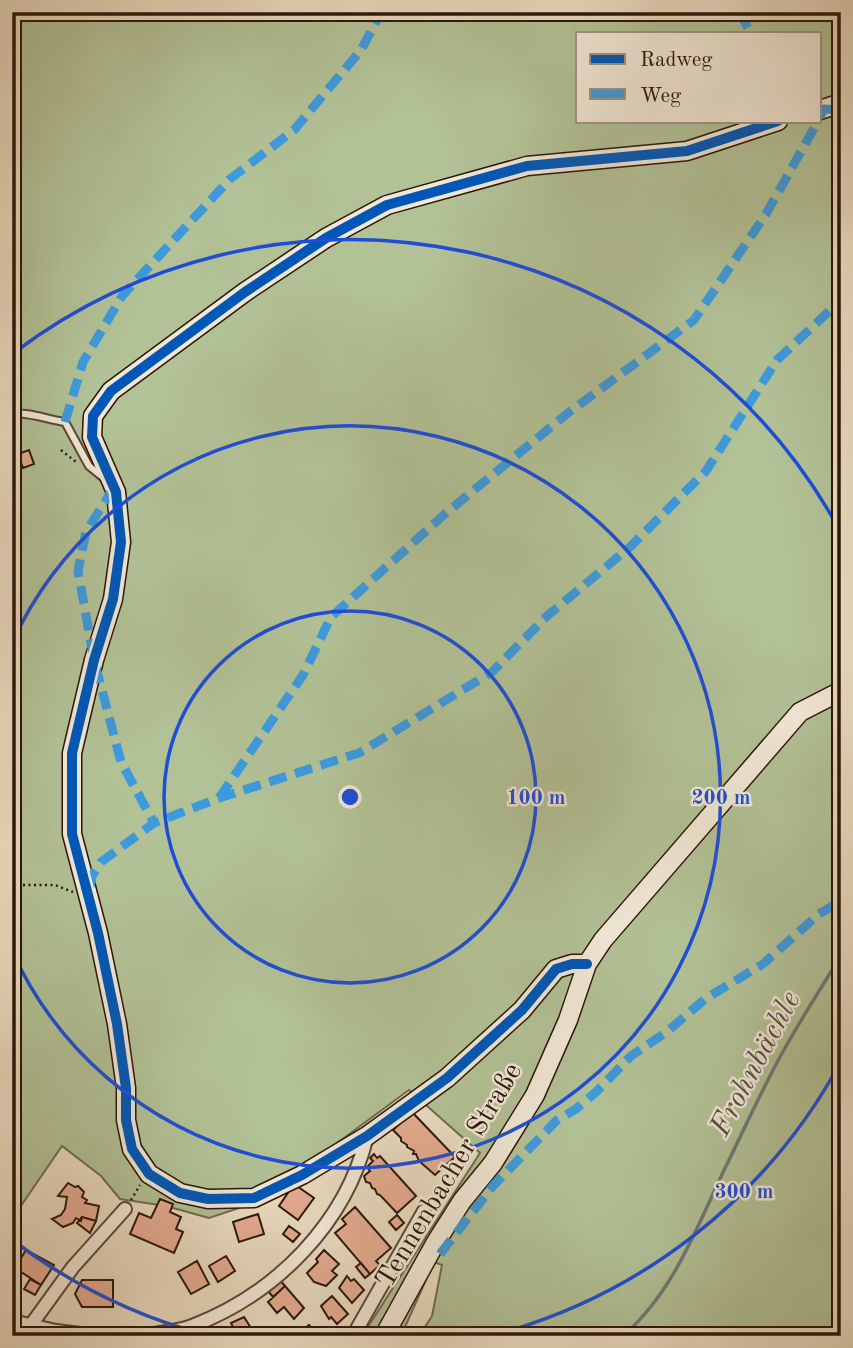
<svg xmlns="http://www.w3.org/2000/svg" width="853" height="1348" viewBox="0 0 853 1348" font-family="'Old Standard TT',serif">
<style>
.green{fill:#b2c196;stroke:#6f6c50;stroke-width:2;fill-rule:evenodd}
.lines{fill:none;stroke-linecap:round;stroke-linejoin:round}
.stream{stroke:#6f7874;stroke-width:3.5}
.building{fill:#e5ac92;stroke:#2c1609;stroke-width:2}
.lane-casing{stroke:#5c4737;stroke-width:10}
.street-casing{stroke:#5c4737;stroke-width:16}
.secondary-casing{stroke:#2c1609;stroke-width:21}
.path{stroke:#2c1609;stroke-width:2.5;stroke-dasharray:2 3.5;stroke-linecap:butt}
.lane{stroke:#f1e8d6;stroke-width:6}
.street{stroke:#f1e8d6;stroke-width:12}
.secondary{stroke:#f1e8d6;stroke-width:18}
.quiet{stroke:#3d9add;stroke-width:9;stroke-dasharray:18 9;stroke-linecap:butt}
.cycleway-casing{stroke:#f1e8d6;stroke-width:15}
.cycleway{stroke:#0057b8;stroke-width:10}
.ring{fill:none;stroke:#1d4ed8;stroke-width:3.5}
.labels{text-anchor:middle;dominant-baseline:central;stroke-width:5;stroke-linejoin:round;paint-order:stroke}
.street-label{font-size:28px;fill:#2c1609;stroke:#f1e8d6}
.water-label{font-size:30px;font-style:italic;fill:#534f47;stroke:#f1e8d6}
.centre{fill:#1d4ed8;stroke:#f1e8d6;stroke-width:3.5}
.ring-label{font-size:21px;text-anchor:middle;font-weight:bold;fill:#1d4ed8;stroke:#f1e8d6;stroke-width:5;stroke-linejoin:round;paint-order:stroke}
</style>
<rect width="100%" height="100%" fill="#eadbc0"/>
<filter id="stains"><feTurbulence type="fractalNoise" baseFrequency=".00286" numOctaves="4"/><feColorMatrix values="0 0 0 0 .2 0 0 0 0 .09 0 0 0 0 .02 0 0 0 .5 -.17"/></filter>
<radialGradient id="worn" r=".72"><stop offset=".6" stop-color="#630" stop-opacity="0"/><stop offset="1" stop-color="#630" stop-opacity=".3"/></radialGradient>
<path class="green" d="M12,12H841V1336H419L432,1316L442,1265L434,1262L401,1336H362L480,1153L409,1090L257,1202L209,1218L166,1206L120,1199L101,1176L62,1146L14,1216L12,1215ZM578,33H820V121H578Z"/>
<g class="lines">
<path class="stream" d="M623,1336C677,1289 699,1220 730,1158C748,1121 765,1083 785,1048C803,1016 822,986 841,956"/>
</g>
<path class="building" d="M29,450L34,464L23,468L18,454Z
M412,1112L455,1157L435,1175L419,1161L416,1154H413L414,1151L407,1147V1145L401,1141V1138L393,1130Z
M374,1154L377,1158L380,1156L416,1196L397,1213L380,1195L377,1194L375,1189L372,1188L370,1183L366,1182L364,1176L370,1171L367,1167L373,1161L370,1158Z
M68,1183L75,1187L78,1186L84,1192L82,1197L87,1200L85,1203L99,1206L96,1221L82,1217L81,1221L76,1218L73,1223L63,1227L52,1219L61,1215L65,1209L67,1197L58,1196Z
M294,1184L314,1198L298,1220L279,1206Z
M160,1199L173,1204L170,1212L181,1217L176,1229L183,1232L174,1253L130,1234L139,1213L151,1218Z
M355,1207L391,1248L376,1261L380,1265L370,1274L335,1233L346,1224L342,1219Z
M258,1214L264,1234L239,1242L233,1222Z
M397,1215L404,1223L396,1230L389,1222Z
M82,1217L96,1221L90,1233L77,1223Z
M289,1226L300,1234L293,1242L283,1234Z
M26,1250L54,1265L41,1285L15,1268Z
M324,1250L339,1264L332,1271L337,1275L326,1286L314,1282L307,1273L318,1262L316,1259Z
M226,1256L235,1271L218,1282L209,1266Z
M197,1261L209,1284L191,1294L178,1272Z
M361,1263L370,1274L365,1278L356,1267Z
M347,1276L351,1281L354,1279L364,1290L352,1303L339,1288Z
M30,1279L41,1285L35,1295L24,1289Z
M82,1280H113V1307H82L75,1294Z
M280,1280L285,1286L273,1297L268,1291Z
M285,1286L304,1308L294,1319L284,1307L277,1313L268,1302Z
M332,1296L348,1314L337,1324L331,1317L329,1319L321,1306Z
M244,1317L256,1336H216L233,1327L231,1323Z
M309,1325L319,1336H297Z"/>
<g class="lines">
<defs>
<path id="lane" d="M12,414C26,411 49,420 65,422L89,466L105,479"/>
<path id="street" d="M12,1321L56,1331L97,1336
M31,1325L73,1267L125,1209
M139,1336C156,1333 176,1332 192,1326C276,1294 346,1223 367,1136
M353,1336L424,1211"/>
<path id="secondary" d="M820,110L841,103
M587,964H572L556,969L522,1010L447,1078L367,1136L302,1175L254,1198L208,1199L180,1193L149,1174L132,1149L126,1120V1088L117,1024L98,933L72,834V753L94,660L113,599L121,542L116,492L92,437L93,416L111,391L245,292L326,238L387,205L527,166L687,151L778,121
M384,1336L436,1242L462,1201L493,1163L535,1095L568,1020L587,964L603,940L800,712L841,691"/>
</defs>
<use href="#lane" class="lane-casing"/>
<use href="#street" class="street-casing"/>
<use href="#secondary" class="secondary-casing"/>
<path class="path" d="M61,450L76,462
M12,885H55L73,892
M131,1200L140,1185"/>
<use href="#lane" class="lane"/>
<use href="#street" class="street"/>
<use href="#secondary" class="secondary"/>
<path class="quiet" d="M739,12L751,33
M820,117L824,109L841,110
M12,402L20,412
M65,422L83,362L122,296L230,179L294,130L361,50L377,20L378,12
M114,487L86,532L78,571L94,660L121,762L154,823
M219,798L303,675L331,617L446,513L568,413L694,320L766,214L818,121
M90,887L92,876L101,862L154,823L219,798L359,753L492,672L547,616L630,547L706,471L777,360L841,300
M440,1254L493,1186L557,1120L576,1109L596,1092L631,1056L668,1031L705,999L763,964L819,914L841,901"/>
<defs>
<path id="cycleway" d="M587,964H572L556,969L522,1010L447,1078L367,1136L302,1175L254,1198L208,1199L180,1193L149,1174L132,1149L126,1120V1088L117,1024L98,933L72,834V753L94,660L113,599L121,542L116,492L92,437L93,416L111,391L245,292L326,238L387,205L527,166L687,151L778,121"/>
</defs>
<use href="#cycleway" class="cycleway-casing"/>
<use href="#cycleway" class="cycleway"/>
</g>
<g class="ring">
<circle cx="350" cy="797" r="186"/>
<path d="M12 643A371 371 0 1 1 12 951"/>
<path d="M840 1063A557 557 0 0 1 494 1335M206 1335A557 557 0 0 1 15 1242M15 352A557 557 0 0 1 840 531"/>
</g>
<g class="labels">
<g class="street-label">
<text transform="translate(450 1176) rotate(-59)">Tennenbacher Straße</text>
</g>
<g class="water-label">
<text transform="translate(756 1064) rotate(-62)">Frohnbächle</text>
</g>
</g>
<circle cx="350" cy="797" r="10" class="centre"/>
<g class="ring-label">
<text x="536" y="804">100 m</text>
<text x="721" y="804">200 m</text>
<text x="744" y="1198">300 m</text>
</g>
<rect width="853" height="1348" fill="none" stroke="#eadbc0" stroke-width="42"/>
<rect x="14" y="14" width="825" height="1320" fill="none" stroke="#2c1609" stroke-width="3.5"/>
<rect x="21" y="21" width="811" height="1306" fill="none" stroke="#2c1609" stroke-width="2"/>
<rect x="576" y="32" width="245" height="91" fill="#f1e8d6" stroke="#a29484" stroke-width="2"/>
<rect x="590" y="54" width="35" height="10" fill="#0057b8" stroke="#a29484" stroke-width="2"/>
<text x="640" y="66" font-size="21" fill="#2c1609">Radweg</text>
<rect x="590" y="89" width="35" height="10" fill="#3d9add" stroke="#a29484" stroke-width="2"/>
<text x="640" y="102" font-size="21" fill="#2c1609">Weg</text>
<rect width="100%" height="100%" filter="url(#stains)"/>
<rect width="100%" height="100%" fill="url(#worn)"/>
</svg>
